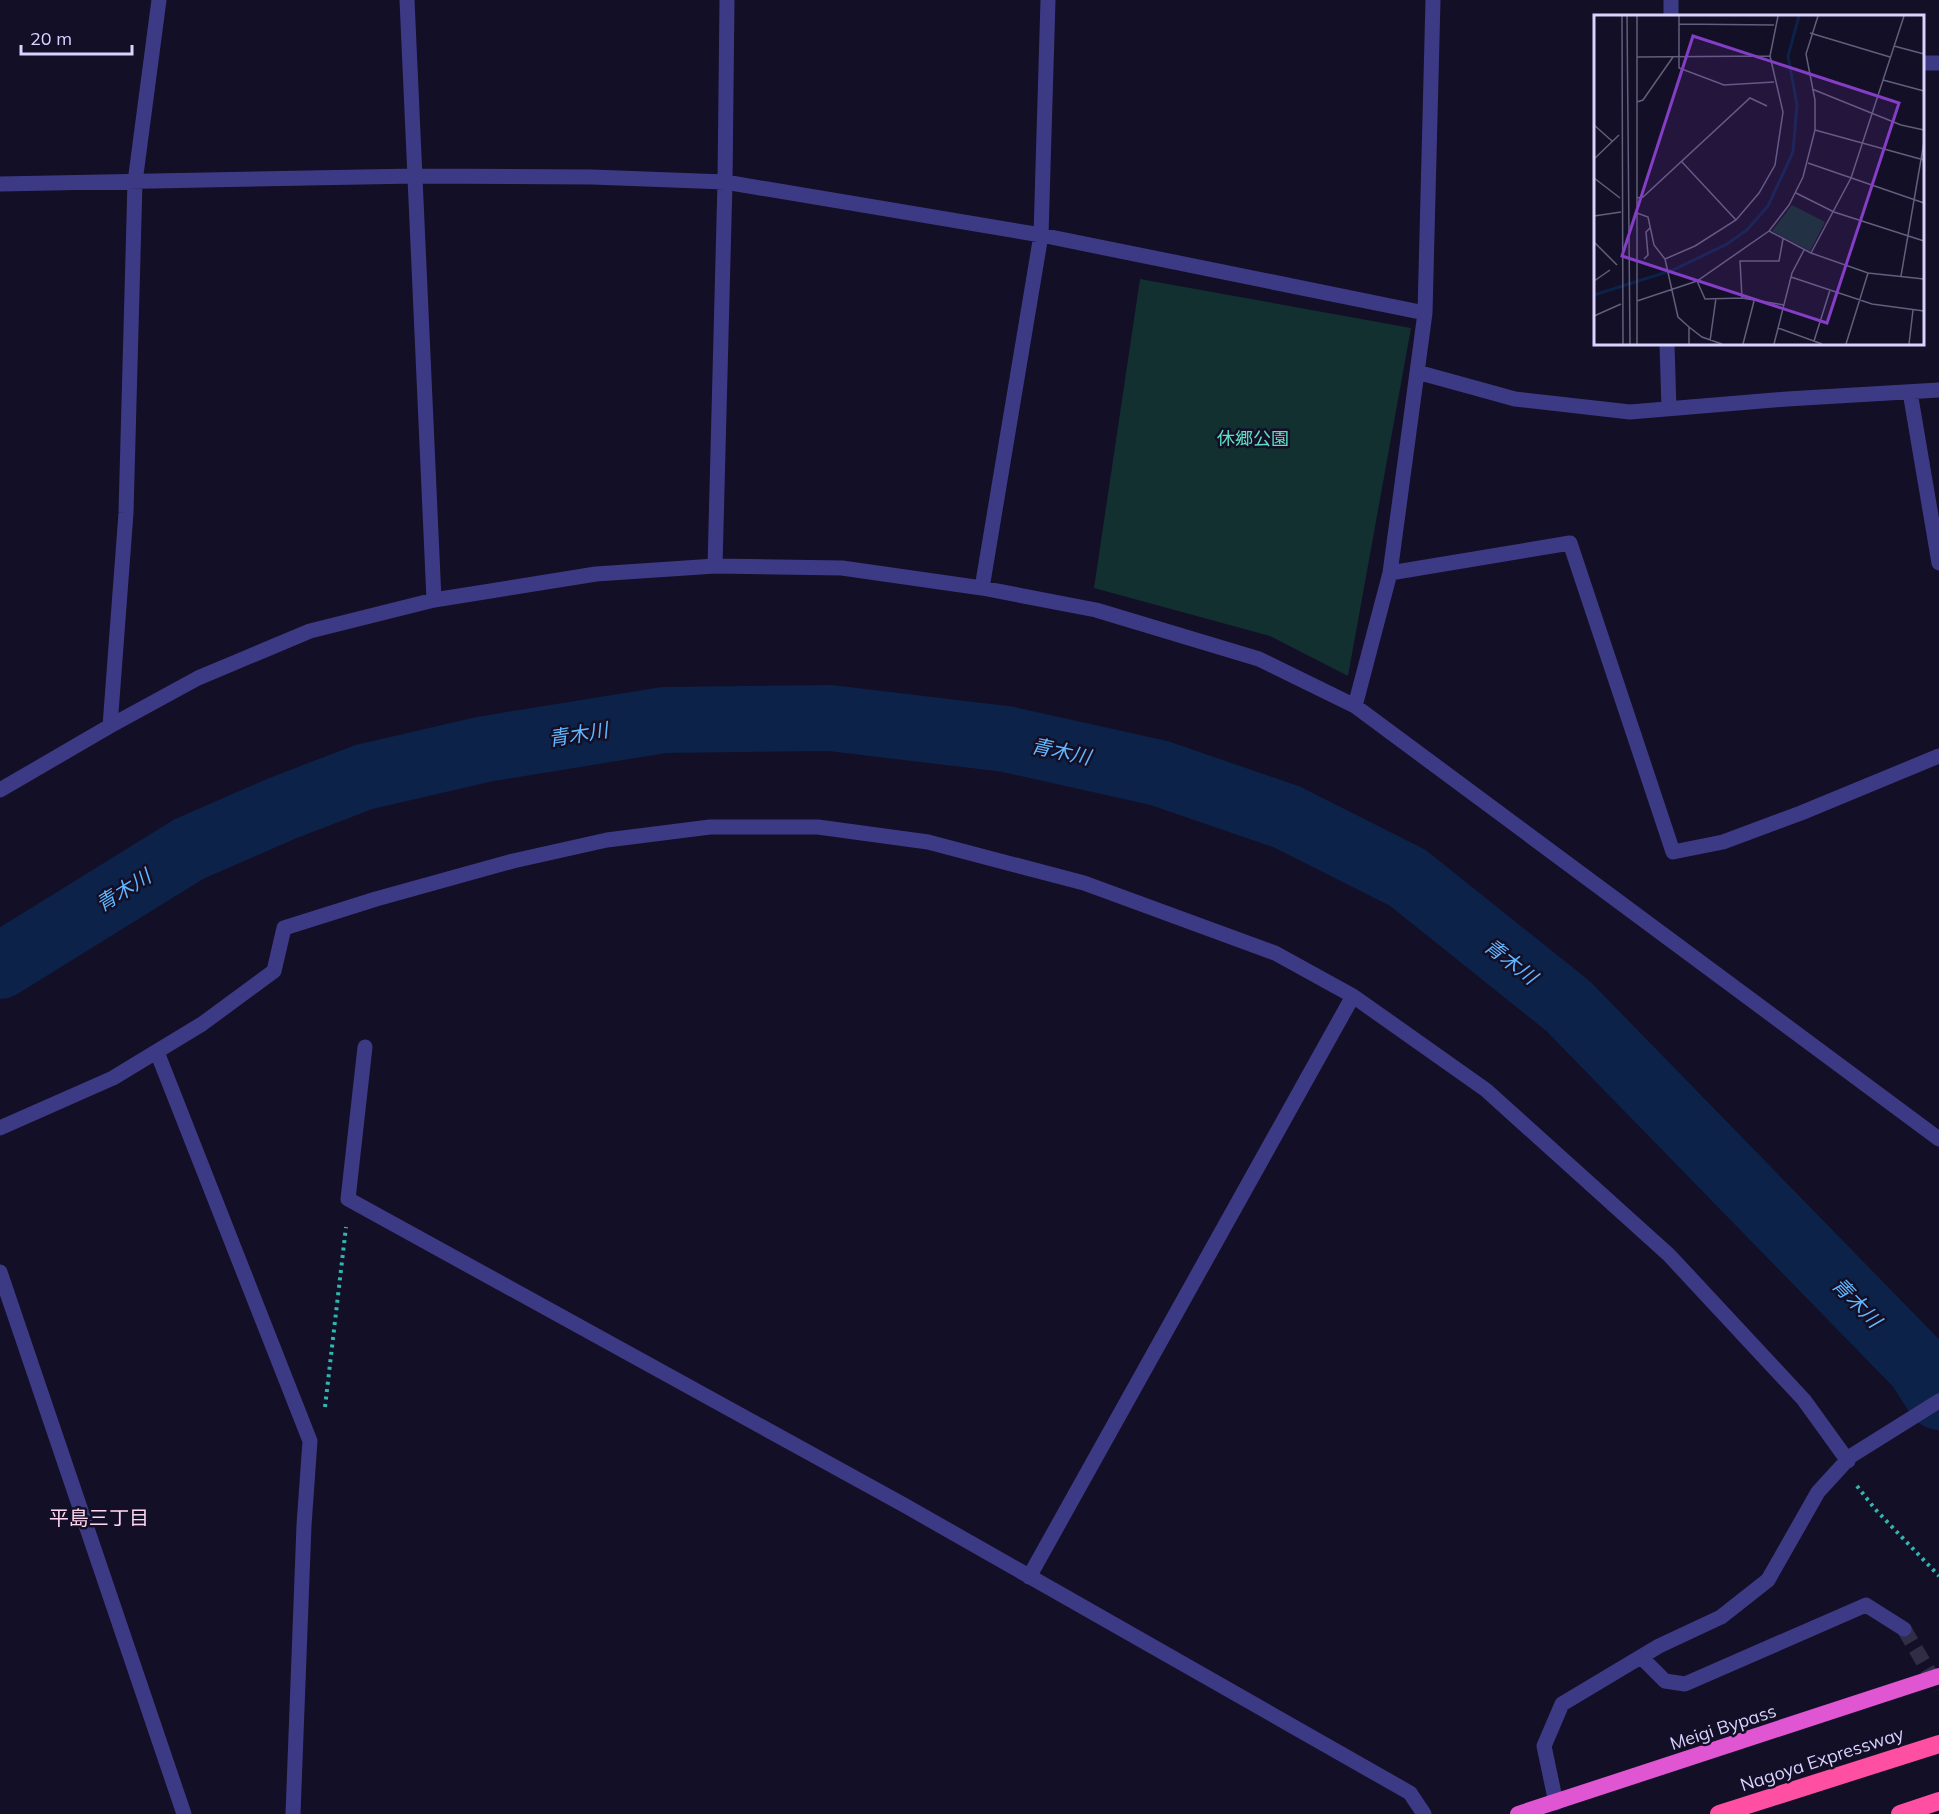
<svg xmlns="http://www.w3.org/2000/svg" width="1939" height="1814" viewBox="0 0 1939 1814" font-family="Mulish,'Noto Sans JP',sans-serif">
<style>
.green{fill:#12302f}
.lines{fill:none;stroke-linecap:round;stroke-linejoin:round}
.river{stroke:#0c2248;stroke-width:66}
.minor-tunnel{stroke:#312d47;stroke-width:15;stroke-dasharray:15 8;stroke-linecap:butt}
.path{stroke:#2fb8b0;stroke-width:4;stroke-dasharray:3 4.5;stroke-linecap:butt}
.minor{stroke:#3d3a85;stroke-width:15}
.trunk{stroke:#e055d1;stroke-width:16}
.motorway{stroke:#ff4fa3;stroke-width:18}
.labels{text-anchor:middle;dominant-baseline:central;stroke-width:5;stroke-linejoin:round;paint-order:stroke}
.park-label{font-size:18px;fill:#5fe0c0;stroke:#130f26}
.street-label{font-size:18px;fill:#d9d4ff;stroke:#130f26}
.water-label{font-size:20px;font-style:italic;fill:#62b6ff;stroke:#130f26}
.neighbourhood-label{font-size:20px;fill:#ffd6f0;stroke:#130f26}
.inset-river{fill:none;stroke:#0c2248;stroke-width:3}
.inset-road{fill:none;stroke:#625e7d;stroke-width:1.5}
.view{fill:#843dc5;fill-opacity:0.15;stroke:#843dc5;stroke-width:3}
.inset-edge{fill:none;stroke:#d9d4ff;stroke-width:3}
</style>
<rect width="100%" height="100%" fill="#130f26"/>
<path class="green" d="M1140,279L1411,328L1348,676L1270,636L1094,588Z"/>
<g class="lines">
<path class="river" d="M0,966L189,849L283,808L364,777L485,749L664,720L830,718L1006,739L1159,773L1287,817L1408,878L1568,1006L1918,1365L1939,1397"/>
<path class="minor-tunnel" d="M1904,1629L1939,1689"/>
<path class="path" d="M325,1407L346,1227
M1857,1486L1875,1509L1939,1576"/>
<path class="minor" d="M407,0L434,600
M1671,16V0
M1922,63H1939
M0,184L416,176L592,177L725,182L1041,235L1425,313
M1667,344L1669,409
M1417,372L1515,399L1630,412L1787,399L1939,390
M1910,392L1939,563
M715,566L725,182L727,0
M1390,573L1570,543L1673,852L1723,842L1801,813L1939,756
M982,588L1041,235L1048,0
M1355,706L1390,573L1425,313L1433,0
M110,726L126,513L135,182L159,0
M0,790L110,726L198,678L310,631L434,600L596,574L715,566L842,568L982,588L1096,610L1259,659L1355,706L1939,1139
M365,1047L348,1199L904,1505L1410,1793L1424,1814
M157,1052L310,1441L304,1525L293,1814
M0,1128L113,1078L202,1024L274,971L284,928L376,899L513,861L607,840L710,827H818L928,842L1084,883L1275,953L1353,996L1486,1090L1669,1255L1804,1400L1848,1461
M0,1272L184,1814
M1029,1577L1353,996
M1641,1657L1665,1681L1685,1684L1866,1605L1904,1629
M1556,1803L1544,1746L1562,1704L1659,1646L1721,1617L1768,1580L1818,1492L1851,1456L1939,1401"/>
<path class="trunk" d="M1518,1814L1939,1676"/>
<path class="motorway" d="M1719,1814L1939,1744
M1900,1814L1939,1801"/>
</g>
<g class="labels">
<g class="park-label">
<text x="1253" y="438">休郷公園</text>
</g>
<g class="street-label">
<text transform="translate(1723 1727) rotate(-18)">Meigi Bypass</text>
<text transform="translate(1822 1759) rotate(-18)">Nagoya Expressway</text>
</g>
<g class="water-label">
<text transform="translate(578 734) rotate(-9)">青木川</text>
<text transform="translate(1061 751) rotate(12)">青木川</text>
<text transform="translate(123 890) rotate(-32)">青木川</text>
<text transform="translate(1511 961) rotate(38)">青木川</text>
<text transform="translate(1857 1302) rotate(46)">青木川</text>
</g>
<g class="neighbourhood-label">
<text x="99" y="1517">平島三丁目</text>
</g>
</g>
<g transform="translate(1594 15)">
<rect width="330" height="330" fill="#130f26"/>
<path d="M198,190L231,207L216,236L178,216Z" fill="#12302f"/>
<path class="inset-river" d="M0,280L79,255L133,229L153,215L174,191L199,137L203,90L194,41L205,1"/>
<path class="inset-road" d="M28,1L29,329M33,1L36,329M43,1V329M85,1V53L130,70L180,67M85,9L180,10M216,18L296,42M300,31L330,39M43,42L176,41M289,65L330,76M218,74L307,110L330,115M43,87L49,85L79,42M0,110L18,126M221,115L330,145M0,144L25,120M88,147L142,205M214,148L330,188M0,163L26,183M202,178L240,197L330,226M43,183L49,182L156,83L173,91M43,198L54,202L60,230L71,244L84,302L95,312V329M0,201L27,197M175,216L217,238L274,258L330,264M0,227L23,250M217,238L257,163L310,1M50,244L54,240L52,217L56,213M71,244L101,231L142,205L165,178L181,150L189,97L176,41L184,1M307,261L330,127M197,262L278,289L330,296M0,266L16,255M103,266L111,284L148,283L190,290M148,283L146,246H185L189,224M43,286L103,266L175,216L195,190L209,162L221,115V85L212,39L224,1M0,301L27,289M95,312L108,322L128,329M184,313L228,329M116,326L122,283M220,326L236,275M149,329L160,286M180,329L198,258L210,235M252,329L274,258M315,329L319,295"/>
<path class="view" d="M99,21L305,88L233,308L28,241Z"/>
<rect width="330" height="330" class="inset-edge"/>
</g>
<path d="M21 45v9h111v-9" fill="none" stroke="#d9d4ff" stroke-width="3"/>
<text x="30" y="45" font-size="18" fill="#d9d4ff" stroke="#130f26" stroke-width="4.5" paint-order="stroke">20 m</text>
</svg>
